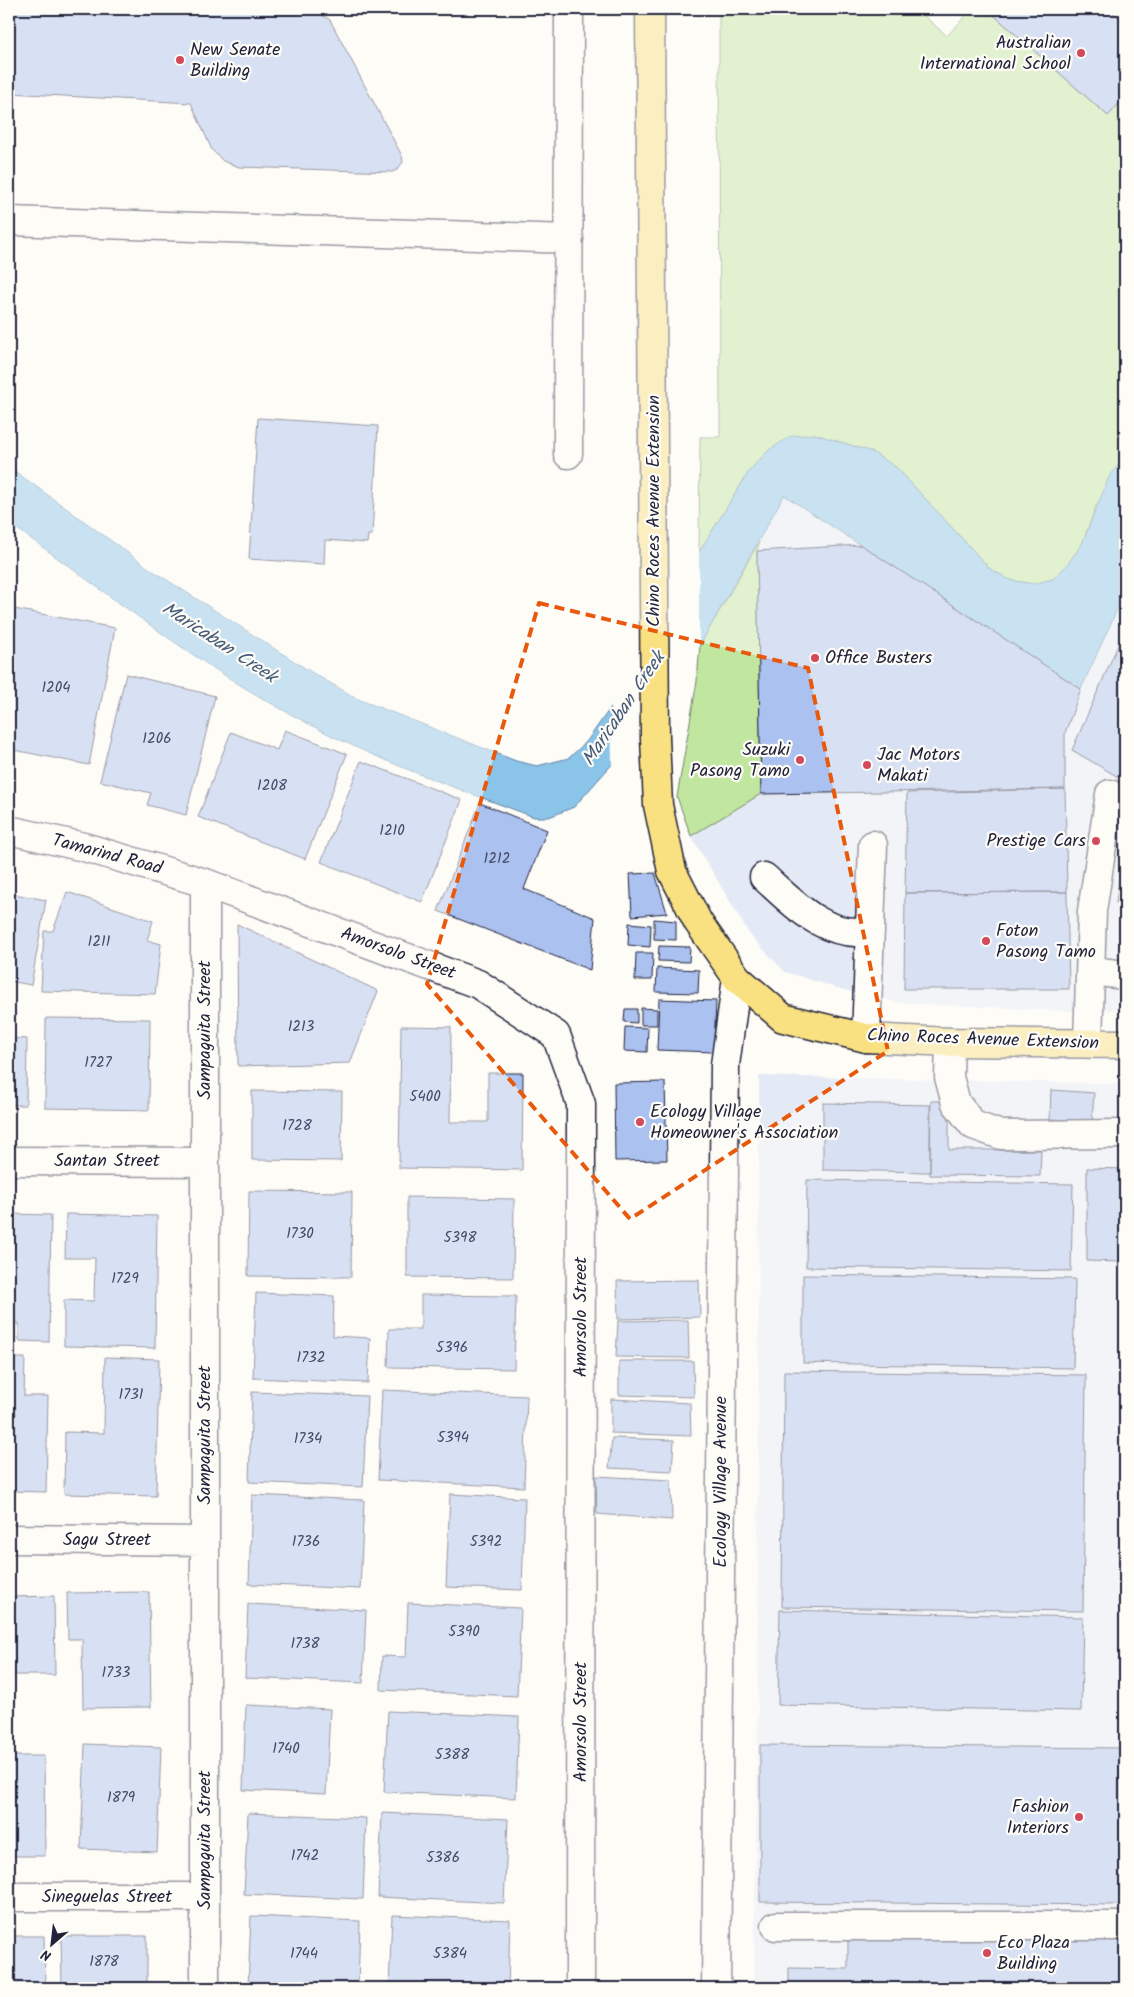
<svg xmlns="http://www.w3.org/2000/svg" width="1134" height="1997" viewBox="0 0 1134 1997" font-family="Kalam,sans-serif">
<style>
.built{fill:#e4eaf5}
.green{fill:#c1e6a0;stroke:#72846e}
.water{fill:#8ac4e9;stroke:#6083a3}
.pier{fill:#fdfcf7}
.building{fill:#abc1ef;stroke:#22223b}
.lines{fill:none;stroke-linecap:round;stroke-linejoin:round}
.minor-casing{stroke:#22223b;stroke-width:31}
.major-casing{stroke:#22223b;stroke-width:31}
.minor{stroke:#fdfcf7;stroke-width:28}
.major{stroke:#f9e181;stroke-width:28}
.marked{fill:none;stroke:#e8590c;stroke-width:4;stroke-dasharray:10 6;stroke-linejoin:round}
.poi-dot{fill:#d1495b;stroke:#fdfcf7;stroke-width:2}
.labels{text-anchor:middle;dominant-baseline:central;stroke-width:4.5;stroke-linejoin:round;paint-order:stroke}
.number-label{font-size:15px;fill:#444a68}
.poi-label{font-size:18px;fill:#22223b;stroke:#fdfcf7;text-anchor:start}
.street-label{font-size:18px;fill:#22223b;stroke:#fdfcf7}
.water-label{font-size:19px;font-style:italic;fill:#465b78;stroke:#fdfcf7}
</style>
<rect width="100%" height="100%" fill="#fdfcf7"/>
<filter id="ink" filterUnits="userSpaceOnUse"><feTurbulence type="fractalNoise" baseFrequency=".02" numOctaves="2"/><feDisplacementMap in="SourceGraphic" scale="10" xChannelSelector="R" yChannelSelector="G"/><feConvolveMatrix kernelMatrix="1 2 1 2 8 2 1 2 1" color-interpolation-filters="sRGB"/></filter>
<g filter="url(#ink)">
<path class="built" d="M784,495L1080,689L1125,592V1009L1069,1011L902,1003L844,990L785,972L750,935L691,836L677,797L697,681L700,645Z
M759,1076L1125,1084V1988H754L758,1714Z"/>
<path class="green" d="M719,9H916L947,36L972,9H987L1108,116L1125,97V457L1096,506L1082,544L1067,565L1053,579L1033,584L1010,580L990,569L897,468L872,452L815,434L769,450L750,470L699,552L700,437H720Z
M759,542L757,551L761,794L691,836L677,797L697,681L700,645Z"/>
<path class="water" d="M815,434L872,452L897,468L990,569L1010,580L1033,584L1053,579L1067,565L1082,544L1109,477L1125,457V592L1081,689L784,495L700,645L615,761L574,807L549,817H534C457,788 379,762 307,723C201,668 106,592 9,523V467L153,571L311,672L358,699L516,761L537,766L569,758L587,741L611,707L699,552L750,470L769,450L791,436Z"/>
<path class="pier" d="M699,547V650L669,694L612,768L611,702Z"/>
<path class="building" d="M9,9L314,10L330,20L402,156L403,162L397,170L392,172L239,167L223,161L212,150L191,103L9,93Z
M987,9H1109L1125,23V97L1108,116Z
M258,418L378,426L372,535H368L367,543L325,540L324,564L249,559Z
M861,545L1081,689L1065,733V789L761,794L757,551Z
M9,608L115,628L89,765L9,749Z
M1125,629V781L1072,750Z
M126,674L215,696L186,815L147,805L151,793L100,781Z
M285,730L347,754L305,859L198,817L231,732L277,750Z
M361,761L462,800L422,902L321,862Z
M1065,789L1067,892L905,893L907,793Z
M480,803L547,830L524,889L595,918L590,970L438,911Z
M1125,837V905L1116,903Z
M655,873L667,913L632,916L630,874Z
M67,892L153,921L147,940L161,944L155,994L41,991L44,931H53Z
M1067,892L1069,989H904L905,893Z
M9,893L46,900L31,985L9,981Z
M654,919L676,921V940L654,939Z
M629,923L651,925L650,947L628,945Z
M237,924L378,991L350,1063L238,1066Z
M659,946L690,947L689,962L658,961Z
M636,953H653L652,980H635Z
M657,968L699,970L698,993L656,992Z
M659,999L716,1001L714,1052L657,1050Z
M641,1008L657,1009V1025H641Z
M625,1009H637V1023L624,1022Z
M46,1018L150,1019L149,1110L45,1108Z
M401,1026L451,1027L450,1122H488V1073H523L522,1170L399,1168Z
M625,1027L648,1028L647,1052L624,1051Z
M9,1038L27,1039L26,1105H9Z
M665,1082L667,1160L615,1161L614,1083Z
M1051,1090L1094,1093L1092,1121L1050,1119Z
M252,1091L342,1092L341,1161L252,1160Z
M931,1101H949V1150H1041L1040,1176L930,1175Z
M823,1103L930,1105V1172L823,1170Z
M1087,1168L1125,1169V1262L1087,1261Z
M807,1180L1073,1184L1071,1271L806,1267Z
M249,1191L352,1192L351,1277L248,1276Z
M407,1197L514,1199L513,1278L407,1277Z
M9,1214L51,1215L49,1342L19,1341V1323H9Z
M66,1214L157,1216L155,1348L64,1346V1300L94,1301L95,1258H65Z
M803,1275L1075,1279L1073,1368L803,1363Z
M699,1280L700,1317L618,1319L617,1281Z
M256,1293L334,1296L333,1336L370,1338L368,1383L253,1378Z
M421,1295L516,1296L514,1369L388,1367L389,1329H421Z
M688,1320L689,1358L616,1357L618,1321Z
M105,1357L159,1359L156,1496L64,1494L65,1432L104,1433Z
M9,1358H25L24,1396H48L46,1492L9,1491Z
M619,1361H693L694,1397L619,1395Z
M784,1371L1086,1375L1083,1611L782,1607Z
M382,1390L527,1396L524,1487L378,1480Z
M252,1392L367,1396L363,1487L249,1482Z
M611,1399L690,1403L691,1436L611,1433Z
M612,1438L674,1440L672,1471L609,1468Z
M596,1476L671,1480L672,1520L597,1514Z
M450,1494L525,1498L522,1590L446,1587Z
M252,1495L364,1500L360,1589L249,1584Z
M149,1592L151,1707L83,1708L82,1639H68L67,1593Z
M54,1596L55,1675H11V1706H9V1597Z
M408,1603L521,1608L517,1696L381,1690L382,1656L406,1657Z
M248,1604L366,1610L363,1683L245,1678Z
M780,1610L1083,1617L1081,1711L778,1705Z
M246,1705L330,1709L326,1794L243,1790Z
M388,1711L519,1717L516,1798L384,1792Z
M85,1744L161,1747L157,1852L81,1849Z
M760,1745L1125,1748V1905L760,1902Z
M9,1756H44L45,1856H9Z
M248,1813L366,1818L363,1899L244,1894Z
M382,1813L508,1819L504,1903L378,1897Z
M392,1915L510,1920L508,1988H389Z
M251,1916L360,1921L358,1988H248Z
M848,1932L1125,1938V1988H789V1968L848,1969Z
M9,1936H44L45,1988H9Z
M61,1936H147V1988H62Z"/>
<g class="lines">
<defs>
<path id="minor" d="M9,221L569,239
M568,454L569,9
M9,830L84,847L205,883L478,984L556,1035L581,1104L580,1988
M764,877C794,904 826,939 870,931
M1091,971L1125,975
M866,1038L873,845
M950,1042L949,1077L956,1103L973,1125L1001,1135L1125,1134
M1088,1043L1092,911L1110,794
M9,1161L205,1162
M9,1539L205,1541
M9,1897H205
M776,1926H1125
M205,1988V883
M716,1988L725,1065L737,978"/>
<path id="major" d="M650,9L655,738L658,805L672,871L698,922L737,978L783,1018L866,1038L950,1042L1125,1044"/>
</defs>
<use href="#minor" class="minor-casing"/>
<use href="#major" class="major-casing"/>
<use href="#minor" class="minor"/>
<use href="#major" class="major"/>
</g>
</g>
<path d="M0 0H1134V1997H0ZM539,603L808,668L888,1051L630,1219L427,984Z" fill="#fdfcf7" fill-opacity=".55" fill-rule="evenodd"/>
<path class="marked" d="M539,603L808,668L888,1051L630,1219L427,984Z"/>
<g class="poi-dot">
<circle cx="1081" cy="53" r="5"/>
<circle cx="180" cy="60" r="5"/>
<circle cx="815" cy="658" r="5"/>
<circle cx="800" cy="760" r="5"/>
<circle cx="867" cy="765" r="5"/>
<circle cx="1096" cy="841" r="5"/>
<circle cx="986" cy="941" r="5"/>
<circle cx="640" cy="1122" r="5"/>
<circle cx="1079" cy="1817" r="5"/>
<circle cx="987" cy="1953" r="5"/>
</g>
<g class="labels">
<g class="number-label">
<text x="56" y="688">1204</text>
<text x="157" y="739">1206</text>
<text x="272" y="786">1208</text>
<text x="392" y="831">1210</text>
<text x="497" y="859">1212</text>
<text x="99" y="942">1211</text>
<text x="301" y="1027">1213</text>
<text x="98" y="1063">1727</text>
<text x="425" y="1097">5400</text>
<text x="297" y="1126">1728</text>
<text x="300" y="1234">1730</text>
<text x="460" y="1238">5398</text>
<text x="125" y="1279">1729</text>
<text x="452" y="1348">5396</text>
<text x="311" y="1358">1732</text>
<text x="131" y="1395">1731</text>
<text x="453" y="1438">5394</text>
<text x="308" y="1439">1734</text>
<text x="306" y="1542">1736</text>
<text x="486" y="1542">5392</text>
<text x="464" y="1632">5390</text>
<text x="305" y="1644">1738</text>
<text x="116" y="1673">1733</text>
<text x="286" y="1749">1740</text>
<text x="452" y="1755">5388</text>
<text x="121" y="1798">1879</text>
<text x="305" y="1856">1742</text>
<text x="443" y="1858">5386</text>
<text x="304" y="1954">1744</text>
<text x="450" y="1954">5384</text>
<text x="104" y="1962">1878</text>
</g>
<g class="poi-label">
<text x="1071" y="43" text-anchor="end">Australian<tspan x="1071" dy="21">International School</tspan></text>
<text x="190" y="50">New Senate<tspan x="190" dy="21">Building</tspan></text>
<text x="825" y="658">Office Busters</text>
<text x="790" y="750" text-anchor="end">Suzuki<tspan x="790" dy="21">Pasong Tamo</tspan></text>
<text x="877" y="755">Jac Motors<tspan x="877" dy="21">Makati</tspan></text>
<text x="1086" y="841" text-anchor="end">Prestige Cars</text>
<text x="996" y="931">Foton<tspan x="996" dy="21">Pasong Tamo</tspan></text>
<text x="650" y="1112">Ecology Village<tspan x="650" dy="21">Homeowner's Association</tspan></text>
<text x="1069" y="1807" text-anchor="end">Fashion<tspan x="1069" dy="21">Interiors</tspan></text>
<text x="997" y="1943">Eco Plaza<tspan x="997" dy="21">Building</tspan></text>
</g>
<g class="street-label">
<text transform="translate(654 511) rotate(-90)">Chino Roces Avenue Extension</text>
<text transform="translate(107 855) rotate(15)">Tamarind Road</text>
<text transform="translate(398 954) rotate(20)">Amorsolo Street</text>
<text transform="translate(205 1030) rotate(-90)">Sampaguita Street</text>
<text transform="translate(983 1040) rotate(2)">Chino Roces Avenue Extension</text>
<text x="107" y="1161">Santan Street</text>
<text transform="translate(581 1317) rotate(-90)">Amorsolo Street</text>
<text transform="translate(205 1435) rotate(-90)">Sampaguita Street</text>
<text transform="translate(721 1482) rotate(-90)">Ecology Village Avenue</text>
<text x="107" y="1540">Sagu Street</text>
<text transform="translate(581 1722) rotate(-90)">Amorsolo Street</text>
<text transform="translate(205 1840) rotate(-90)">Sampaguita Street</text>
<text x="107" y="1897">Sineguelas Street</text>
</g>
<g class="water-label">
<text transform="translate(219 643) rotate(33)">Maricaban Creek</text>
<text transform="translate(624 709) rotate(-56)">Maricaban Creek</text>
</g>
</g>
<rect width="1134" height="1997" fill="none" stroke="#fdfcf7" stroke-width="30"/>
<rect x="15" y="15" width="1104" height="1967" fill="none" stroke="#22223b" stroke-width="2" filter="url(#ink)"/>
<g transform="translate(52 1944) rotate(208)" stroke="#fdfcf7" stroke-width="4" paint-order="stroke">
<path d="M0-4L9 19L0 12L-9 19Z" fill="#22223b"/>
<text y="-8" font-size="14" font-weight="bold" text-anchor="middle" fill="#22223b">N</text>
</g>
</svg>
